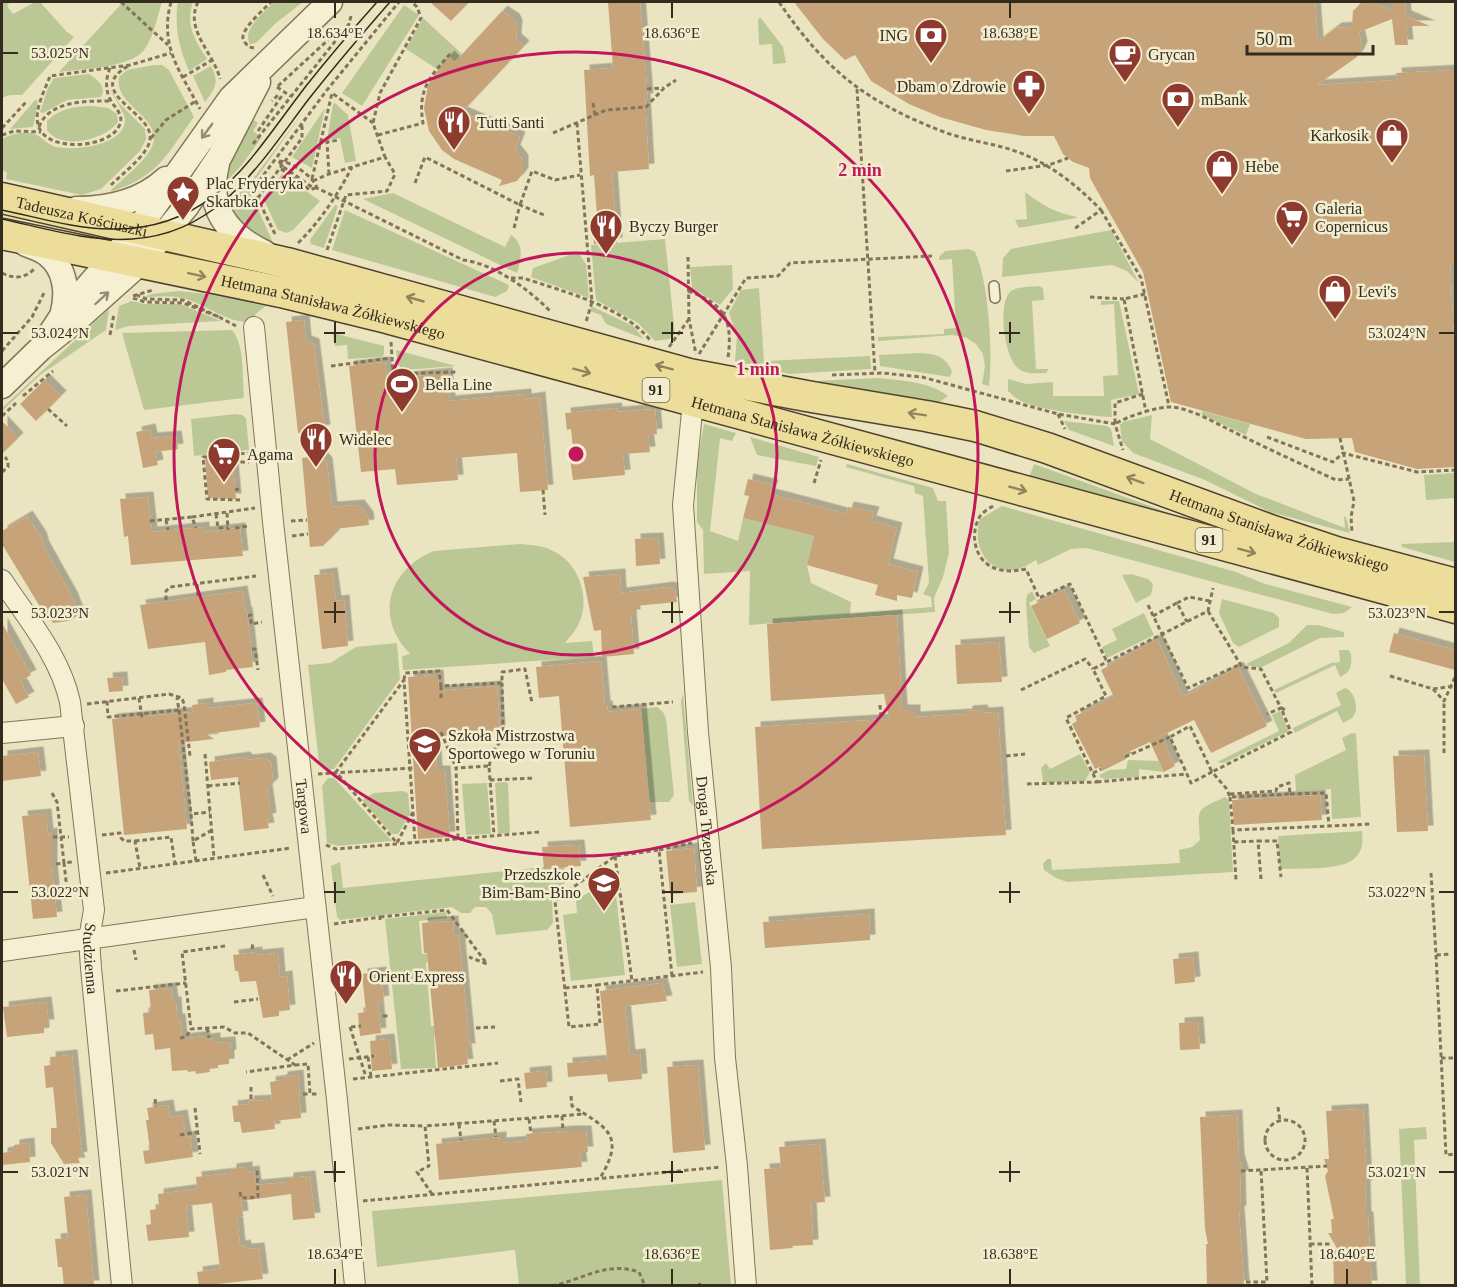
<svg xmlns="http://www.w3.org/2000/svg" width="1457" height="1287" viewBox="0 0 1457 1287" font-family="'Times New Roman',serif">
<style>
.green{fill:#bbc896}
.building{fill:#c7a379;filter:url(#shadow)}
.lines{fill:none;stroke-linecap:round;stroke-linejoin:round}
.service-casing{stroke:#83755a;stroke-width:12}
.minor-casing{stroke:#83755a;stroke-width:22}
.tertiary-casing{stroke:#83755a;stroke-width:27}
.primary-casing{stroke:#50432e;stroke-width:33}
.path{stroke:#83755a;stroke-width:3;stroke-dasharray:4.5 3;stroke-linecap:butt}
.service{stroke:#f6f0d3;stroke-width:9}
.minor{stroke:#f6f0d3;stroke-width:20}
.tertiary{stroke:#f6f0d3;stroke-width:24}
.primary{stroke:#ecde9a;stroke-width:30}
.tram{stroke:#332b1d;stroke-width:1.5}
.oneway{stroke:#948e78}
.oneway2{stroke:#90845c}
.ticks{fill:none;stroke:#332b1d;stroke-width:2}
.ring{fill:none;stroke:#c2185b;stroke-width:3}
.labels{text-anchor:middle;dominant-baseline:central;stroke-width:5;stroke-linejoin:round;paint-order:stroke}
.shield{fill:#f3edd0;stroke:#6d6553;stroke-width:1.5}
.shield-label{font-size:15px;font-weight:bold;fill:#332b1d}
.poi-label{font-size:16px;fill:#332b1d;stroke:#f3edd0;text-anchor:start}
.street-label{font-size:16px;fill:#332b1d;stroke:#f3edd0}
.ticks-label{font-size:15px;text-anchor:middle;fill:#332b1d;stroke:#f3edd0;stroke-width:5;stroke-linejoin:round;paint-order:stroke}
.centre{fill:#c2185b;stroke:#f3edd0;stroke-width:3}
.ring-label{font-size:18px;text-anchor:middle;font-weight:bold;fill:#c2185b;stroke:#f3edd0;stroke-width:5;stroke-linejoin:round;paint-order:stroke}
</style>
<defs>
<filter id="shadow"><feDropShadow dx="5.5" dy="-5.5" stdDeviation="0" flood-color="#0004"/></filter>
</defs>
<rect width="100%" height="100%" fill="#ebe4c1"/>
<path class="green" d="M2,2H10L7,6L13,14L35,2H40L67,32L74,37L22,95H10L2,98Z
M123,2H162C157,17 154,37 144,50C131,68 80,69 59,72Z
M178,2H193C185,25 195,40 207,59L189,71C179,47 174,27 178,2Z
M274,2H303L276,23L256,43L250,44C241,29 265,12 274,2Z
M404,5L419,15L362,106L342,93Z
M760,17L783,47L786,63L773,64L772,44L759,45L758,20Z
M423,18L462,54L454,62L449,57L437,69L406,49Z
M154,65H162L169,70L194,117C167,154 158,178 109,192C122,179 139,167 149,152C171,119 113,108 119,77L127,70Z
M211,66C220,82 215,89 205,102L193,76Z
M89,74C98,80 107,87 101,97L67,100L43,113L40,112L48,88L54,78Z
M109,87L119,103L145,129L146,139L140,151L101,189L82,195L6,179L7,172L2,171V139C10,135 19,132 29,133C39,133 44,142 53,146C71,152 125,146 125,120C125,113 113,96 109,87Z
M36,99L38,103L33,127L10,129Z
M335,103L348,115L356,161L345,163L340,138L327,140L333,104Z
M91,106L108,108L117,114L118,122C105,140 61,151 47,130V121C59,109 75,106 91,106Z
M325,108L312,168L292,157Z
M303,112L249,189L274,245L247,233L226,206L250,183Z
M250,117L258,123L253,131L262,137L241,166L222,186L226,160Z
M282,174L320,201L293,230L287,233L278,230L263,198Z
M1025,192C1042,205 1056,213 1077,217L1076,218L1019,228L1015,220L1027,219Z
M393,193L505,247L511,235C525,244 521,259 517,273L363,199Z
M335,205L338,206L324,248L311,244L310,240Z
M345,210L509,285L507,291L495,297L332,250Z
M1111,230L1139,283L1127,271L1112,265L1002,277L1003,258L1011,249Z
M665,239L675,334L669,339L655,341L638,323L596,300L591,245Z
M969,249L975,252C989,282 993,353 989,386L982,384L985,366L983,354L976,344L967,338L953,335L878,341V337L944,334V329L956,328L952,259L939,260V257L945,251Z
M578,252L586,264L589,298L531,277L533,268Z
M732,265L733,289L720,305L692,288L690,267Z
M1039,286L1043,288L1044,300L1032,301L1036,369H1049L1046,373C1037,373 1027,375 1019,369C1004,359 997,302 1011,291C1019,286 1030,287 1039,286Z
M759,288L764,361L870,356L871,369L789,374L735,361L737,336L729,313L741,290Z
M178,291L208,294L266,306L258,312L249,322C226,322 208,306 186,299C174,295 156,297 143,297L152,294Z
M132,301L144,304H180L221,321L129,326L115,330L119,306Z
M1101,301H1119L1139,394L1111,400L1112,417C1090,416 1037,410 1019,400C1015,398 1012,394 1008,391V379L1026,384L1053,382V396H1104L1103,376L1118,375L1114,304L1101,305Z
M591,306L633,326L644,339L606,324L601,315L590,311Z
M109,309L106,330L40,375L2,411V408Z
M232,330C245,345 242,376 244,396L243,398L144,410L122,333Z
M333,333L384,346V354L382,357L348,359L347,345L335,346Z
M396,350L456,366L405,370L398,365Z
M920,353C936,354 945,356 952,371L950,377L880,366L879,355Z
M879,378C903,381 928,381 948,396L938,403L930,406L794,382Z
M1202,411L1250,424L1246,435L1202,415Z
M235,414L242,415L246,418L249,450L194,456L191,419Z
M1152,415L1150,439L1256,494L1345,528L1344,516L1346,517L1350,533L1270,512L1205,480L1133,453L1122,441L1120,425L1123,422Z
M1064,421L1107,426L1111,429L1114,446L1069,430Z
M704,424L736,433L732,441L720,438L710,531L738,541L743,518L814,536L807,565L811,583L851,602L850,614L932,607L931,597L923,594L929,583L923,496L915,493L914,486L846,467L847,464L933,488L938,501H946L949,553L943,577L934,598L935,612L749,625L750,571L704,574L703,530L697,522V462Z
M750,437L819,457L816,466L757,455Z
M1034,464L1205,526L1028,481Z
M1455,473V498L1426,500L1424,475Z
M1002,506L1236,572L1265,584L1352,607L1344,613L1333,614L1087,548L1071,549L1038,565L1036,560C1029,564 1022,569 1014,570C984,573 972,542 980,519Z
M1455,542V562L1402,547L1401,544Z
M520,544C530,545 541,545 551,550C580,562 593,602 576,629C573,634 568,638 565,643L592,641L594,657L403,670L402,656L410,654C374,617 388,570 434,551Z
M1131,574L1148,579L1153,584L1151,595L1136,603L1122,575Z
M1032,591L1036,599L1029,603L1050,646L1034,653L1029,647L1026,603L1027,595Z
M1222,599L1274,613L1279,618V627L1239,647L1233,643L1219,613Z
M1144,613L1154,635L1107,658L1102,647L1117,640L1112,629Z
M1307,625H1318L1344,632V637L1320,638L1260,668L1247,665L1246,664L1289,643Z
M397,643L400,679L334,769L328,770L319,763L308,665L330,663L356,647Z
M1339,650H1348L1351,654C1352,665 1351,672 1340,677L1335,665L1276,693L1274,690L1331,663L1340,662Z
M1345,688C1355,691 1360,710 1352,718C1349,720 1346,721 1343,723L1337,711L1295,733L1293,728L1341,705L1336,693Z
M683,694L693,806L689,801L681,701Z
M657,707L663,712L666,719L674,795L669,802H649L641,709Z
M1280,711L1289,731L1224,763L1217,762L1279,731L1272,715Z
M1352,733L1356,734L1361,817L1332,819L1331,789L1296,791L1295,775L1346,750L1342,738Z
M1080,754L1090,772L1085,781L1046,783L1043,781L1041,768L1046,763L1050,769Z
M1128,760L1159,761L1164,772L1139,769V777L1104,779L1098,776L1109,770L1126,769Z
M328,778H334L392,841L338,846L327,843L322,786Z
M504,782L508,783L510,833L498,834L495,783Z
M487,783L491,834L466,835L462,784Z
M403,791L408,793L410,814L398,834H392L362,800L374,793Z
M1225,797L1229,800L1233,872L1067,882L1056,878L1044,870L1043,864L1047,859H1051L1052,870L1180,863L1179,850L1192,847L1200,840C1198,807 1195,811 1225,797Z
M1362,831C1363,841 1363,851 1355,858C1343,871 1298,868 1280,869L1278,836Z
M340,862L343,888L564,865L565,883L552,898L553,923L547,930L496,935L492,914L486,907H475L470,913H461L452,907L340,920L337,917L331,866Z
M614,877L625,975L571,981L563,915L577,913L576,900Z
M695,902L702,964L677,967L670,905Z
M446,912L447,918L419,921L422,954H427L428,962L426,963L431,1026H436L437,1034L434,1035L436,1068L401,1069L385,919Z
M1426,1127L1427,1139L1414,1140L1420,1285H1406L1399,1129Z
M722,1180L731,1285H519L515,1250L377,1267L372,1211Z"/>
<path class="building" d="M430,2H469L451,21Z
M608,2H640L648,99H645L649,169L612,172L617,243L594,244L592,217L597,216L594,175L590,176L584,70L613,68Z
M794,2H1315L1318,42L1336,28L1352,27L1353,11L1362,2H1371L1392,10V2H1405L1406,16L1430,26H1406L1408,45H1395L1392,19L1359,32L1362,47L1357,57L1317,85L1397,80L1396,73L1455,70V264H1450L1455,362V467L1417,469L1355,452L1352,438L1306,439L1171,402L1143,272L1090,178L1089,168L1073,162L1063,154L1054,136H1024L986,130L940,117L909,104L871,81L855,55L845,60L823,39Z
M502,11L514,19L517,25L516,39L524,46L462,112L520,137L515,150L523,160V173L517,181L499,186L502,180L454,159L442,150L429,131L424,108L428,85L441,65L449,56L455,62Z
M304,320L306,341L314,344L325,430L298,433L286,322Z
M385,362L387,379L447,373L450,401L526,394V399L540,397L548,490L520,492L517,453L456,458L458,480L397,485L395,469L361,472L349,366Z
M45,380L61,396L36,421L20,404Z
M616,408L617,412L655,409L657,434L648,435L650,452L623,454L625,475L573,480L570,459L574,458L571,429L567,430L565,413Z
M2,421L18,438L2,454Z
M150,429L152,438L176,436L178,449L155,452L158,465L143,468L136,432Z
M232,456L236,499L208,498L205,458Z
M321,456L327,463L332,507L359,505L368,517L369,525L334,529L335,534L323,546L310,547L302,458Z
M748,479L773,485L770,494L809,504L846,514L848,507L874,512L871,521L897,528L888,564L918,572L912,598L897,595V601L875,595L878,585L807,565L814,536L743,518L749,496L744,495Z
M148,497L152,532L204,527V532L240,528L243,556L131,565L128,536L124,537L120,499Z
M27,516L41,537L44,547L72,597L79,615L69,621L53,623L47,613L45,615L2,544V531Z
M658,538L660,564L636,566L635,539Z
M332,573L336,601L344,600L348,646L322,649L314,575Z
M620,574L621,593L669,587L675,590L677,602L635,606V615H631L634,654L602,657L601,630L594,631L583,577Z
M1064,590L1080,623L1047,639L1031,606Z
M242,591L246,613L247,612L253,667L226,670V672L209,675L205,642L148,649L140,605Z
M897,615L902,710H915V717L967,714V711L982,710L983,713L998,712L1006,835L762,849L755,727L889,719L884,694L771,701L767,624Z
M2,623L31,675L20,681L29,697L16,704L2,679Z
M1394,633L1455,650V670L1389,652Z
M1157,639L1183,697L1238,667L1267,726L1211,753L1194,720L1161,736L1175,766L1164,772L1150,742L1124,754L1126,759L1102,771L1100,767L1095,769L1072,724L1077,721L1075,716L1114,697L1101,670Z
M999,642L1002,682L957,684L955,645Z
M601,661L605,706H607L608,712L641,709L651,820L570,827L559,696L539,698L536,667Z
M438,675L439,691L497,686L500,731L456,733L435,738L437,771H445L450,837L418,839L408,677Z
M122,677L123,691L109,692L107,678Z
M208,703V708L257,703L260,727L207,734L214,739L179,743L187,829L124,835L112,719L193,712L192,705Z
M38,752L41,776L2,781V756Z
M1424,755L1428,831L1397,832L1393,756Z
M244,757L248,760L265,758L271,762L273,783L267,789L271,818L267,819L269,828L244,831L238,777L211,780L209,762Z
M1320,795L1322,820L1234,825L1232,800Z
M46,814L48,834L52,833V868L57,917L33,919L22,816Z
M579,845L581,866L544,869L542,847Z
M694,848L697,892L670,894L666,851Z
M869,914L870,940L765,948L763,922Z
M453,921L454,936L459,935L470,1049H466L468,1064L438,1068L427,953H424L422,923Z
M257,952V955L278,953L280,977L287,976L290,1010L279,1011V1016L263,1018L256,981L240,982L238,971H235L233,955Z
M1193,957L1195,982L1175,984L1173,959Z
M381,972L384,1001L378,1002L381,1033L360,1036L358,1013L366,1012L362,974Z
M662,983L667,1001L625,1006L630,1055L640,1054L642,1079L608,1082L607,1074L568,1077L567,1063L606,1060L607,1057L600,991Z
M171,988L173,1002H176L177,1019H180L182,1039L205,1036V1039L215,1038V1043L230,1042L231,1055H229V1064L218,1065V1068L209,1069L210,1072L196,1074L195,1071L188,1072L187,1070L172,1071L170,1048L155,1050L153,1034L145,1035L143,1013L151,1012L149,990Z
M46,1002L49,1025H44V1033L7,1037L3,1007Z
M1198,1022L1200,1049L1180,1050L1179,1023Z
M389,1039L392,1069L372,1071L370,1041Z
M72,1055L82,1157L78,1158L80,1163L64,1164L51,1143V1128H57L55,1106L53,1087L46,1088L44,1066L51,1065L50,1057Z
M698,1065L705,1150L673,1153L667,1067Z
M546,1071L547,1087L526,1089L524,1073Z
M298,1075L301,1118L274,1121L275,1129L242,1133L240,1122H234L232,1106L249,1104L248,1101L272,1100L270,1082L282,1080V1077Z
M168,1105L170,1117L182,1115L186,1137L190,1136L193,1157L145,1164L143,1151L150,1150L146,1120H149L147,1108Z
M1363,1109L1367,1186H1365L1366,1217H1368L1372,1286H1334L1333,1250H1338L1328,1233H1332L1331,1219H1334L1325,1176L1328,1171L1324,1159H1329L1326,1111Z
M1237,1115L1239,1159L1244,1176H1240L1241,1211H1239L1244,1286H1207L1206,1244H1208L1205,1229L1200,1117Z
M570,1131H586L588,1152H580L582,1167L439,1180L436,1144L501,1137V1143L527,1141L526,1134Z
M29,1143L30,1162L2,1165V1153L14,1151V1145Z
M820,1144L825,1202L811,1203L813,1245L792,1246L793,1248L770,1250L764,1169L781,1168L779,1147Z
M247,1167V1172L254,1171L256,1185L288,1182V1178L310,1176L315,1218L293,1220L291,1194L241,1201L243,1216L237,1217L240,1246L245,1245L246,1249L259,1248L263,1279L199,1286L197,1272L220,1269L212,1203L186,1206L189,1237L148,1241L146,1225L151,1224L150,1210L159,1209L158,1194L197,1189L196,1177L231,1173V1169Z
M86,1195L94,1286H64L62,1267H58L55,1239L68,1238L64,1197Z"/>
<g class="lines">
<defs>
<path id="service" d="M994,286L995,298"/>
<g id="minor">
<path id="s1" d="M254,327L273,522L337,1100L355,1286"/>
<path id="s2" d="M694,391L683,505L698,732L721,968L725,1058L737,1166L746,1286"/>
<path id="s3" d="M2,580C27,618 60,656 70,702L94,910L89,939L91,968L122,1286"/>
<path d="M2,733L74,726"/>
<path d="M2,951L315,907"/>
</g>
<path id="tertiary" d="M217,164C206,208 227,235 265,253
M76,209C109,209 141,202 166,179
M26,244C33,247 41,249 47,254C67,269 68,295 62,316
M41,348L62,316L138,229L231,98L330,2
M2,386L41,348L75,321L140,263L186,207L220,156L258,82"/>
<g id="primary">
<path id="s4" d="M2,198L287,263L689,374L812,397L926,416L975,426L1047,448L1273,531L1336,552L1456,584"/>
<path id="s5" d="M2,234L281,292L387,318L1456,608"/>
</g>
</defs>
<use href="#service" class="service-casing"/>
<use href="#minor" class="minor-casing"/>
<use href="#tertiary" class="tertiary-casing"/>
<use href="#primary" class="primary-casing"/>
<path class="path" d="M121,2L168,45
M171,2C159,46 180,71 200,109
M198,2C184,30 214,53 220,79
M779,2C826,71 866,102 944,132C963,139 983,142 1002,147C1041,157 1073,181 1101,210L1074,229
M254,48L249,47C247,45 244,42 243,39C241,29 264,9 271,2
M110,68C106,78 105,89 110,99C115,109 126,115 118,128C106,148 46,153 38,125C34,109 45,90 50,76L130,65L171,53
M183,77L212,60
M278,86L328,40
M277,87L290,96
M647,89L663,88
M857,89L875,373
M593,103L595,115
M577,123L592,302L586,322
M39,127C49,100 87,101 111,101
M2,128L27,101
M258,131L281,97L278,95L272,101
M553,133L606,110L646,107L664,88L676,80
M2,135L14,131L41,132
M378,135L423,123C417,89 431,75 452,52
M151,138L166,120L196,101
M253,144L349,24L351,16
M279,161L282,166L312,187L317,188L344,201L463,260C495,264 528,289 550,311
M279,161C291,161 314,177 317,188
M281,169L310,190L315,188
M1006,171L1049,165L1068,158
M329,174L327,142L339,140
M312,179L332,93L373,123
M313,181L329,174L385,157L373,123L380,93L421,18L417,7L412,2
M415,183L425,157L520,205L532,171L555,180L580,175
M111,185C122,174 149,154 150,139C154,112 82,93 128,66
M258,198L302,138V125
M1101,210L1141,278L1169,406
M514,228L520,205L544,215
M275,234L253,189L327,90L399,2
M298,243C321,220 337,196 352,167
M327,250L346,195L387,191L395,174L385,157
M688,257L689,319L696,354
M2,273C14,279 25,279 35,268
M511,278H523C562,291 624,307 650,340
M688,291C725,304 733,320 728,358
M1145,294L1124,299L1146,412
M133,296L153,290
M1090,297L1124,299
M133,298L145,302L183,303L219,317L183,300L146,299L137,295
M219,317L236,326
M110,335L114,314
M391,342L393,374L456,372
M669,347L689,319
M2,351L32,317L44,293
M699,354L746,278L778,276L790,263L932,256
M331,366L391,358
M832,375L883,373L922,377L1058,414L1115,424L1123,450
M1143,394L1115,403V424C1125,417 1159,406 1172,407C1192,409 1213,422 1232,431C1266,448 1301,464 1336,480L1349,479
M23,396L53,371
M48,409L67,426
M1058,414L1065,429
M2,416L16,403
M1267,437L1333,462L1343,453L1417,472L1456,470
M1340,438L1354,501L1351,517L1352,533
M233,462H249
M2,472L8,467V461L5,457
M814,483L821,460
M235,490L239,489
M543,490L545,515
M240,500L207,499L203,457L249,453
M993,506C988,509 981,513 979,518C969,537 976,563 997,569C1007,572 1016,571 1026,569L1039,598L1070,584L1107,662
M227,513L228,530
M216,514L218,528L228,527
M192,517L255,508
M166,520L168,530
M150,521L192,517L196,528
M291,521L307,520
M235,528L249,526
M292,536L308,534
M2,545L3,544
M197,584L198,596
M166,600V591L170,587L256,576
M1177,603L1189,597L1210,601
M1148,605L1188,688L1241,664
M1208,611L1242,667L1261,669L1281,708L1267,714
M248,616L251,615V624L262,622
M1153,616L1177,603L1187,622
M252,649H255L258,670
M1390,676L1433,689L1454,686
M404,680L405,673L439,671L441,686L502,683V672L525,669L532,703
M441,686V699
M1433,689L1444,701L1456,675
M1021,690L1085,659L1093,669
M139,698L142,718
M107,701L108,717L179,710L177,698
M87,704L169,694L182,698L184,704L190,756
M880,705L881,719
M612,707L673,702
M179,710L191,814
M441,732L456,768
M1444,753V701
M205,754L214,858
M1006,756L1025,754
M1125,757L1170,737
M489,766L494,750L500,742L503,730L502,683
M1093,773L1101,769
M318,774L413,768
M490,780L535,778
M1097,782L1187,774
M1027,784L1097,782L1066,718L1106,696L1093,669L1208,611L1213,588
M208,786L240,783
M52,793L57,802L64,863L72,862
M1230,794L1276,791L1277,787L1289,783L1290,794L1230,797L1226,788L1212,772L1191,783L1170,737L1190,726L1212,772L1291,732L1281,708L1286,710
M1290,794L1326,793L1329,826L1371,824
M1230,797L1233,830L1329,826
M413,812L397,843L336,772L404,680L415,842
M1233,830L1236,880
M102,835L120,833L121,838L124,841H135L140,868
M53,837H69
M458,838L456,768L489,766L494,835
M135,841L171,837L175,864
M193,841L191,814L210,812
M1234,842L1258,841
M326,845L336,849L539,832
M659,850L692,843
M615,856L632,981
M196,861L193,841L212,830
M56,864L64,863L68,898H60
M106,873L291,848
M1431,873L1436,955L1451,954
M263,875L273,896
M1261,879L1258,841H1277L1281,877
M380,917L447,910L487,964L469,957
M334,924L380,917V923
M225,946L182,952L191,1029L224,1027L235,1033H248L295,1065L246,1072
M252,949L253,943
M134,950L136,960
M1436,955L1446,1155L1456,1154
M672,976L659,850L615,856L555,901L569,1027L600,1024L597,985L703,972
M565,988L597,985
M116,991L186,983
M234,1002L258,999
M383,1016H390
M350,1027L366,1077
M351,1027L361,1026
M207,1028L209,1038
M476,1028L495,1027
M180,1038L186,1037L191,1029
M368,1057L371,1077
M1441,1058H1456
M349,1059L374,1056
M287,1060L314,1043
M295,1065L308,1064L310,1094H319
M353,1079L498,1063
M500,1081L518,1079L521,1102
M251,1087V1101
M303,1094H310
M571,1096L572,1106C607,1128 626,1135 600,1178
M155,1099L156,1107
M1278,1107L1280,1121
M195,1108L200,1154
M562,1116L563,1131
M529,1119L531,1134
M1265 1140a20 20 0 1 1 40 0a20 20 0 1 1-40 0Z
M494,1121L496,1137
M459,1124L461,1140
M358,1129L388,1125L425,1126
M180,1135L198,1132
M1307,1168L1312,1286
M1241,1171L1327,1166
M240,1192L241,1198L258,1197L257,1168
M432,1194L417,1172L429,1166L425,1126L585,1114
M363,1201L721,1167
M1310,1244H1331
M1246,1282H1267L1261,1170
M552,1286C584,1279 606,1261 639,1272L645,1286
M691,1286L701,1284"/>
<use href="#service" class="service"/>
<use href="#minor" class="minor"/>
<use href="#tertiary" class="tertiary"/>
<use href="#primary" class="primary"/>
<path class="tram" d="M2,210C37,217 74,229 110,229C214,231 251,157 306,86C329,57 353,29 377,2
M2,219C44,228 88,242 132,239C219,234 261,162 308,100C334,67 362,34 390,2"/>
</g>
<defs><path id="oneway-shaft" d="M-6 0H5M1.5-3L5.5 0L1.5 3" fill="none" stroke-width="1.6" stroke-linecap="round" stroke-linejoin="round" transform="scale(1.5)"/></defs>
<g class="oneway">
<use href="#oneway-shaft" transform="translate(207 131) rotate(126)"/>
<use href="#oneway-shaft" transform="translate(102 298) rotate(-42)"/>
</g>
<g class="oneway2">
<use href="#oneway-shaft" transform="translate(197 275) rotate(12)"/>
<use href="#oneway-shaft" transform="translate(415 299) rotate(-164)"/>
<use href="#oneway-shaft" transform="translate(664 367) rotate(-165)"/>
<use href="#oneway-shaft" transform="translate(582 371) rotate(15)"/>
<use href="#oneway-shaft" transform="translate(917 414) rotate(-171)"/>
<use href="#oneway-shaft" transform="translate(1135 480) rotate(-160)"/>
<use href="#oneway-shaft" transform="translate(1018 489) rotate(15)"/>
<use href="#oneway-shaft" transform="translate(1247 551) rotate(15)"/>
</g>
<path class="ticks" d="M335,3V18M672,3V18M1010,3V18M3,53H18M335,322V343M672,322V343M1010,322V343M3,333H18M324,333H345M662,333H683M999,333H1020M1439,333H1454M335,602V623M672,602V623M1010,602V623M3,612H18M324,612H345M662,612H683M999,612H1020M1439,612H1454M335,882V903M672,882V903M1010,882V903M3,892H18M324,892H345M662,892H683M999,892H1020M1439,892H1454M335,1161V1182M672,1161V1182M1010,1161V1182M3,1172H18M324,1172H345M662,1172H683M999,1172H1020M1439,1172H1454M335,1269V1284M672,1269V1284M1010,1269V1284M1347,1269V1284"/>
<g class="ring">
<circle cx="576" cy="454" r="201"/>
<circle cx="576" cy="454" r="402"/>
</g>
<defs>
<symbol id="bank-pin" viewBox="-11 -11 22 30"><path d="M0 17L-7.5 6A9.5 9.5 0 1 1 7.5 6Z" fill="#8e3a2e" stroke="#f3edd0"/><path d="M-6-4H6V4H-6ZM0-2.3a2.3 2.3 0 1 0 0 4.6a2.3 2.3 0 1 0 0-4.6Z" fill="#fff"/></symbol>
<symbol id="cafe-pin" viewBox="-11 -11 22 30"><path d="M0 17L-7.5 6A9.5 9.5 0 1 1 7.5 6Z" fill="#8e3a2e" stroke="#f3edd0"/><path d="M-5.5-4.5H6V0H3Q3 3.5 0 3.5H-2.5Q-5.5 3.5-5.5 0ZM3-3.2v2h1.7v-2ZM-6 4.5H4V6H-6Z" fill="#fff"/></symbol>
<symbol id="pharmacy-pin" viewBox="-11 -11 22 30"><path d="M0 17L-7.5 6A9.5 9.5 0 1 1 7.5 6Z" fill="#8e3a2e" stroke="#f3edd0"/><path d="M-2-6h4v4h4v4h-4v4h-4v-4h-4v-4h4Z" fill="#fff"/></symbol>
<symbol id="restaurant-pin" viewBox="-11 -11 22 30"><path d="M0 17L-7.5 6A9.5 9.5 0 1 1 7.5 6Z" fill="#8e3a2e" stroke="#f3edd0"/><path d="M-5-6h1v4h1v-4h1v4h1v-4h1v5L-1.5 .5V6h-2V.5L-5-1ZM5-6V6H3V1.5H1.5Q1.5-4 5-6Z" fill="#fff"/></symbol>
<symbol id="shop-pin" viewBox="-11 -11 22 30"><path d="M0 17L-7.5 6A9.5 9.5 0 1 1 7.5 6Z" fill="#8e3a2e" stroke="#f3edd0"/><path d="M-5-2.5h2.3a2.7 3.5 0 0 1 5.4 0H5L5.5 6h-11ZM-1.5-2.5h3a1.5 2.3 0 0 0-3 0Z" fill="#fff"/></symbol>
<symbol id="sight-pin" viewBox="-11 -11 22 30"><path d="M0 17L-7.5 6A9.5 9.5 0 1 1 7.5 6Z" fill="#8e3a2e" stroke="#f3edd0"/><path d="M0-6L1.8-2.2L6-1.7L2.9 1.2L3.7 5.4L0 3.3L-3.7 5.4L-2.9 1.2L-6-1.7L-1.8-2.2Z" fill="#fff"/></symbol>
<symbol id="supermarket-pin" viewBox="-11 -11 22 30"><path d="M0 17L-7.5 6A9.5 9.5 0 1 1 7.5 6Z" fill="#8e3a2e" stroke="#f3edd0"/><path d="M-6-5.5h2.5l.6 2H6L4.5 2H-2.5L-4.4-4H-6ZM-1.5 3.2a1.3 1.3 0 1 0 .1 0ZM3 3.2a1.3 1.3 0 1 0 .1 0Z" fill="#fff"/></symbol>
<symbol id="stadium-pin" viewBox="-11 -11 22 30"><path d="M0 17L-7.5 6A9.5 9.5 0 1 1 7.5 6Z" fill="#8e3a2e" stroke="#f3edd0"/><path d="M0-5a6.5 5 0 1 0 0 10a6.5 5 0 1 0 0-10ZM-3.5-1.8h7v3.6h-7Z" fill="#fff"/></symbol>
<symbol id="school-pin" viewBox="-11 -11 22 30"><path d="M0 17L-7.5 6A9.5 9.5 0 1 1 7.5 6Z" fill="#8e3a2e" stroke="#f3edd0"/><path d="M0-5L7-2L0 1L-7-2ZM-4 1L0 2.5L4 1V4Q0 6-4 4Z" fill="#fff"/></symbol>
</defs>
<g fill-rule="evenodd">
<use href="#bank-pin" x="912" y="16" width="38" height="52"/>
<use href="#cafe-pin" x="1106" y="35" width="38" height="52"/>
<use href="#pharmacy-pin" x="1010" y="67" width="38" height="52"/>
<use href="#bank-pin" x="1159" y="80" width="38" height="52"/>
<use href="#restaurant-pin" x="435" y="103" width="38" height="52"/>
<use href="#shop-pin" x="1373" y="116" width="38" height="52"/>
<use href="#shop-pin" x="1203" y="147" width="38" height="52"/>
<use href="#sight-pin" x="164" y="173" width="38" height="52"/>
<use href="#supermarket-pin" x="1273" y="198" width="38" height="52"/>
<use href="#restaurant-pin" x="587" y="207" width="38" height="52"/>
<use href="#shop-pin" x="1316" y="272" width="38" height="52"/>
<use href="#stadium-pin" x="383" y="365" width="38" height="52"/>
<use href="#restaurant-pin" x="297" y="420" width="38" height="52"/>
<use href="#supermarket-pin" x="205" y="435" width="38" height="52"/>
<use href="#school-pin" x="406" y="725" width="38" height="52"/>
<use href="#school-pin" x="585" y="864" width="38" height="52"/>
<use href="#restaurant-pin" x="327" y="957" width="38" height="52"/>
</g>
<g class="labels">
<g class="shield">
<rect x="642.5" y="378" width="27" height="24" rx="4.5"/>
<rect x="1195.5" y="528" width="27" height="24" rx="4.5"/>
</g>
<g class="shield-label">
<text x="656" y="390">91</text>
<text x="1209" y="540">91</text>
</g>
<g class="poi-label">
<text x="908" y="35" text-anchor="end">ING</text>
<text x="1148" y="54">Grycan</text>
<text x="1006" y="86" text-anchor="end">Dbam o Zdrowie</text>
<text x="1201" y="99">mBank</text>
<text x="477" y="122">Tutti Santi</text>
<text x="1369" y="135" text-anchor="end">Karkosik</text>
<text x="1245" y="166">Hebe</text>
<text x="206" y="183">Plac Fryderyka<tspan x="206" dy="18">Skarbka</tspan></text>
<text x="1315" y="208">Galeria<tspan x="1315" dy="18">Copernicus</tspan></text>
<text x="629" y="226">Byczy Burger</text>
<text x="1358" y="291">Levi's</text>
<text x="425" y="384">Bella Line</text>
<text x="339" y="439">Widelec</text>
<text x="247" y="454">Agama</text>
<text x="448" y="735">Szkoła Mistrzostwa<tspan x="448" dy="18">Sportowego w Toruniu</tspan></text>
<text x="581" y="874" text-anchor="end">Przedszkole<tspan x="581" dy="18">Bim-Bam-Bino</tspan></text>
<text x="369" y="976">Orient Express</text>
</g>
<g class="street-label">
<text stroke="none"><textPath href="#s4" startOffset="82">Tadeusza Kościuszki</textPath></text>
<text stroke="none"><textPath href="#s5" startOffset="339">Hetmana Stanisława Żółkiewskiego</textPath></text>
<text stroke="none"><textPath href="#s5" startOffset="825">Hetmana Stanisława Żółkiewskiego</textPath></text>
<text stroke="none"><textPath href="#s4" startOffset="1322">Hetmana Stanisława Żółkiewskiego</textPath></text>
<text stroke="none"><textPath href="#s1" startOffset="482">Targowa</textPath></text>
<text stroke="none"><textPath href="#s2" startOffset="441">Droga Trzeposka</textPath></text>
<text stroke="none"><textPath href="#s3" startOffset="399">Studzienna</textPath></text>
</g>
</g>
<g class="ticks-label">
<text x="335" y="38">18.634°E</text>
<text x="672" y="38">18.636°E</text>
<text x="1010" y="38">18.638°E</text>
<text x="60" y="58">53.025°N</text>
<text x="60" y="338">53.024°N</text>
<text x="1397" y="338">53.024°N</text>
<text x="60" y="618">53.023°N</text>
<text x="1397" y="618">53.023°N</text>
<text x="60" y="897">53.022°N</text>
<text x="1397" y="897">53.022°N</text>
<text x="60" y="1177">53.021°N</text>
<text x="1397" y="1177">53.021°N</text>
<text x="335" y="1259">18.634°E</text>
<text x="672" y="1259">18.636°E</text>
<text x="1010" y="1259">18.638°E</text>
<text x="1347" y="1259">18.640°E</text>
</g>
<circle cx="576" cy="454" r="9" class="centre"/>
<g class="ring-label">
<text x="860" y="176">2 min</text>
<text x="758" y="375">1 min</text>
</g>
<rect width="1457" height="1287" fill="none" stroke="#332b1d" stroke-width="6"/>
<path d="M1247 45v9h126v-9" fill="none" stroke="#332b1d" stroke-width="3"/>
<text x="1256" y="45" font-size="18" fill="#332b1d" stroke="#f3edd0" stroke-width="4.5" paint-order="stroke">50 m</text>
</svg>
